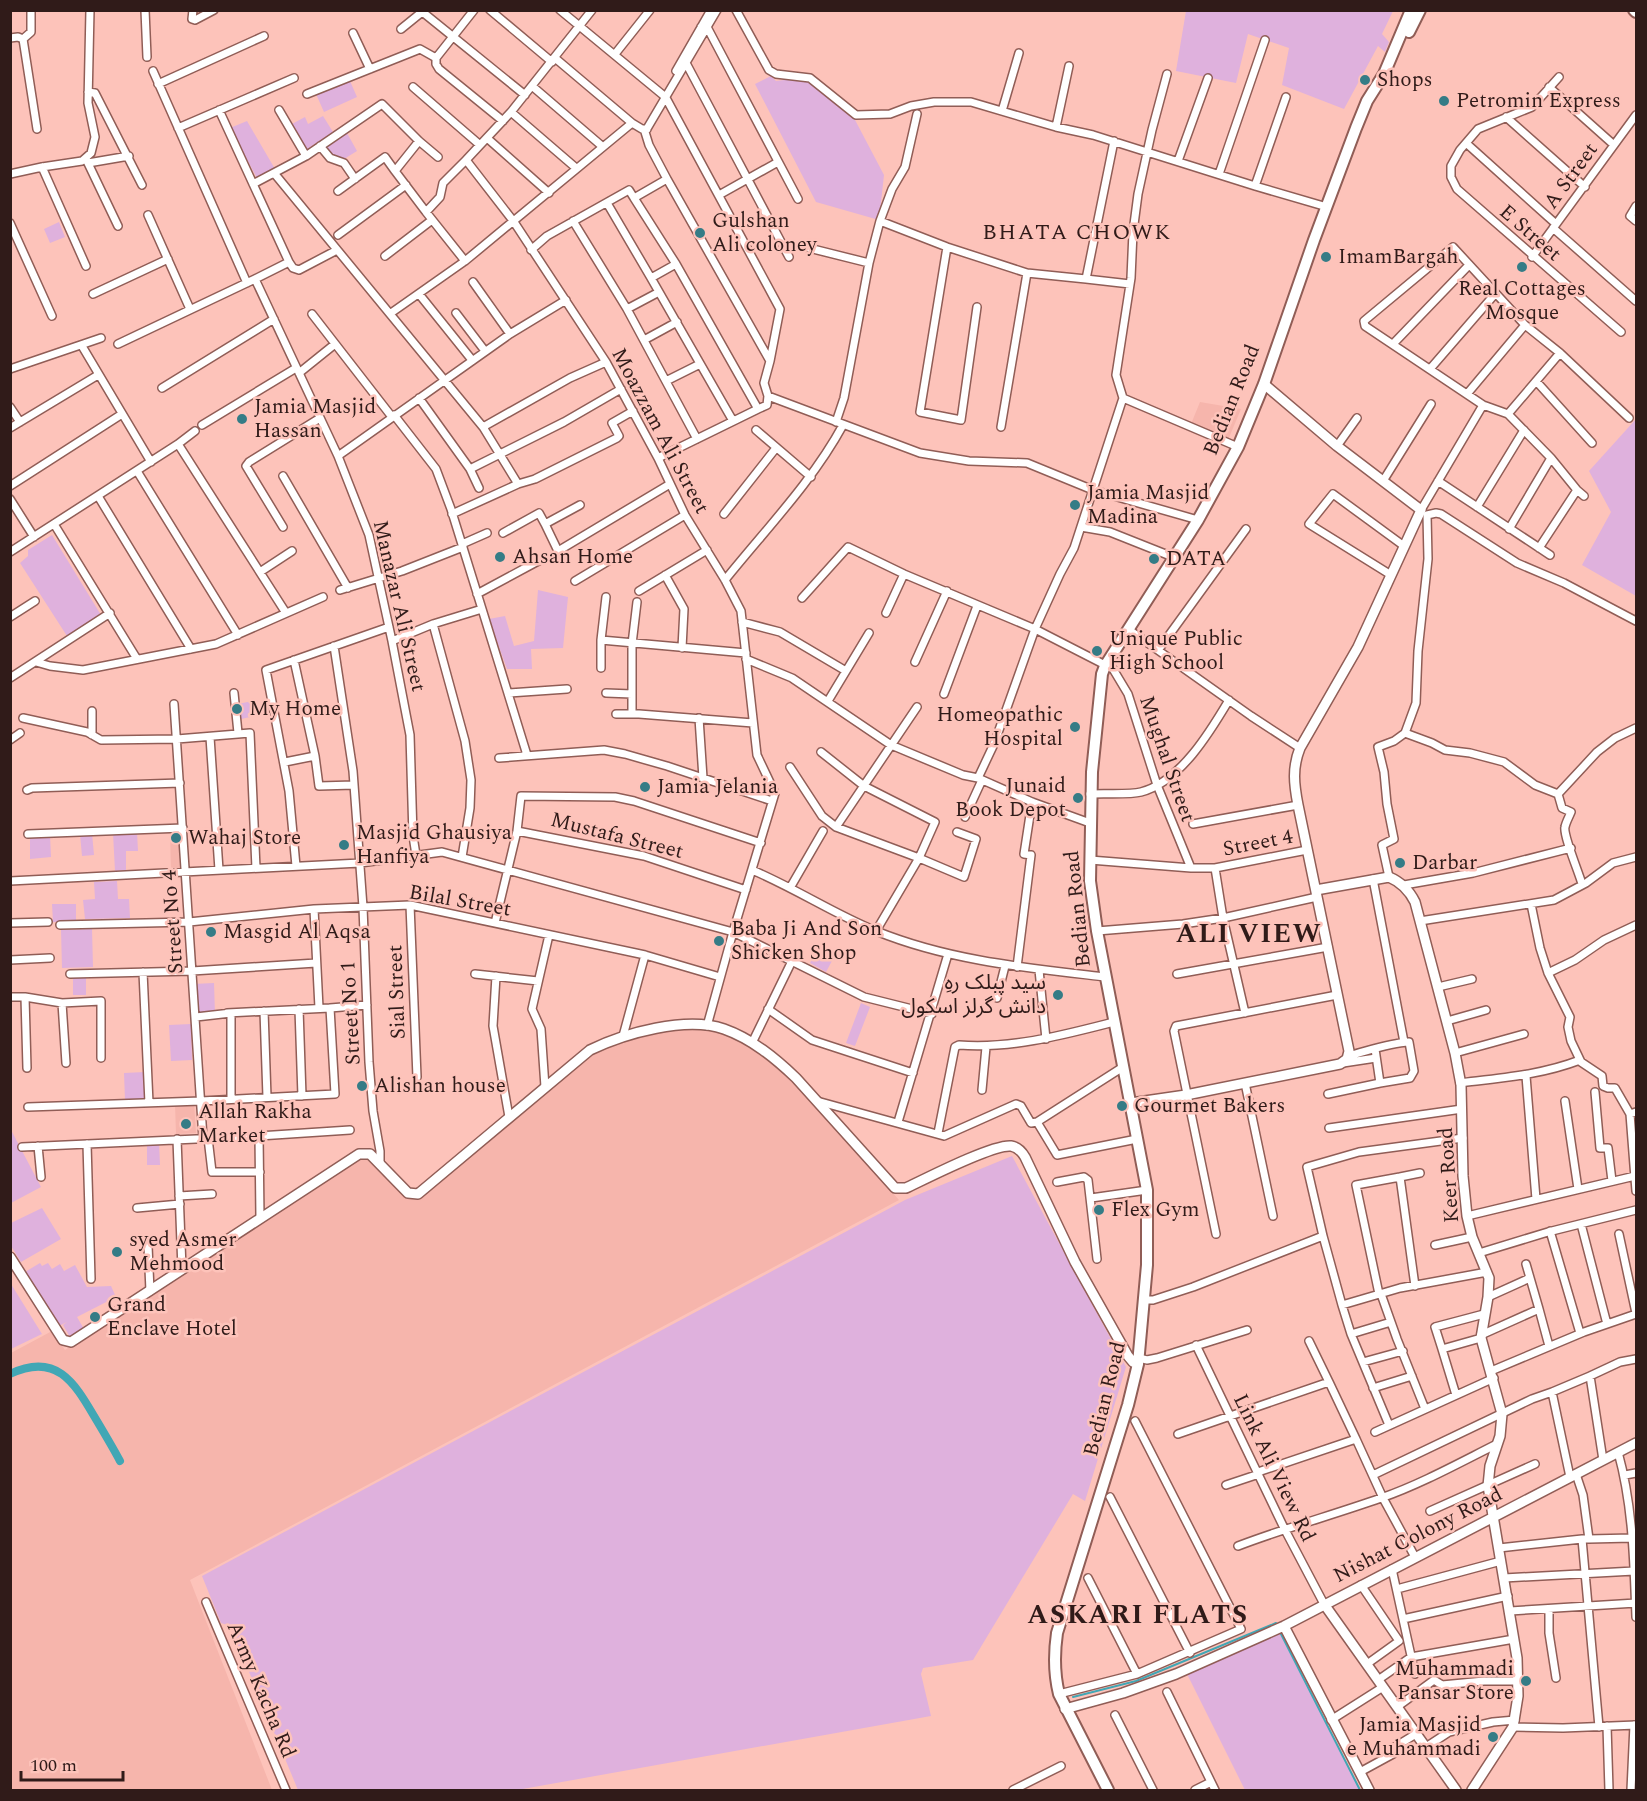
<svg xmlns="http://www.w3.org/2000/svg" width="1647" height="1801" viewBox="0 0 1647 1801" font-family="Spectral,'Noto Sans Arabic',serif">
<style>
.built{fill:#f6b5ac}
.green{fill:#dfb1dd}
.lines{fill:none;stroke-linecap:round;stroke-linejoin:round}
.stream{stroke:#41a7b5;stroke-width:2}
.canal{stroke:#41a7b5;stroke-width:8}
.minor-casing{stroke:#905d56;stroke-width:10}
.tertiary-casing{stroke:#905d56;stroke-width:12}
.secondary-casing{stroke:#905d56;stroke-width:14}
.minor{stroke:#fff;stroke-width:7}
.tertiary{stroke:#fff;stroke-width:9}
.secondary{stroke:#fff;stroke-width:10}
.poi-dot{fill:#357c86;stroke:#fdc3ba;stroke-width:2}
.labels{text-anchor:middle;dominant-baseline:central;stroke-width:5;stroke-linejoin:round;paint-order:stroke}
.poi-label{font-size:21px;fill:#301b19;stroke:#fdc3ba;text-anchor:start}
.street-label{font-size:21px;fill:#301b19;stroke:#fdc3ba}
.neighbourhood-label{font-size:22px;letter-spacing:1.5px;fill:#301b19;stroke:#fdc3ba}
.district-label{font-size:27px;font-weight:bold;letter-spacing:1.5px;fill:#301b19;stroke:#fdc3ba}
</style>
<rect width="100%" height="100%" fill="#fdc3ba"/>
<path class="built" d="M1200,402L1241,409L1228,440L1191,424Z
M170,833H181V869H171Z
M706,1028L722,1031L742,1041L781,1068L899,1200L190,1580L272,1790H11V1353L52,1331L65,1350L361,1158L371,1157L408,1197L586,1058L610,1045L665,1032Z
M194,1101L196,1133L176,1134L175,1104Z"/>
<path class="green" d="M1186,11H1393L1382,34L1389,42L1385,52L1378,46L1344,109L1282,85L1289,48L1248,34L1236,83L1176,71Z
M771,76L776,81L793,79L810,81L854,118L884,175L879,220L816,202L755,84Z
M350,81L357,97L324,112L316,94Z
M323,116L333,132L307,149L292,124L305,117L308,124Z
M247,121L275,169L257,178L230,128Z
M347,133L357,151L344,159L331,155L326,146Z
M59,222L65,237L50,243L44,229Z
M1636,419V596L1582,565L1611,512L1589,471Z
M52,535L101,615L67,636L20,563L28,556V550Z
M538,590L568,597L563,648L531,649L532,669H507L489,619L505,616L514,646L534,641Z
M257,700L260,715L241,719L238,704Z
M137,832L138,851H126V870L115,871L113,833Z
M92,833L94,855L82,856L80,834Z
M50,835L51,857L30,859V836Z
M117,881L118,899H129L130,918L85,919L83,900L95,899L94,882Z
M52,904H76V921L53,922Z
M92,929L93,967L62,968L61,930Z
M817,950L833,959L826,972L810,963Z
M86,975V995H73V976Z
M214,983L215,1014L196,1017L193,984Z
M861,1003L870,1007L855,1046L846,1043Z
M191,1024L192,1060L171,1061L169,1025Z
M145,1072L146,1099L125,1100L124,1073Z
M10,1128L41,1187L11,1203H10Z
M147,1142H159L160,1165H147Z
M1012,1156L1126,1367L1085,1501L1073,1494L973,1660L923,1668L921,1674L931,1716L517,1790H298L230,1626L221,1623L202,1576L905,1200Z
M42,1208L61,1239L21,1262L11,1246V1223Z
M40,1263L42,1266L48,1263L52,1269L60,1264L64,1271L75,1265L87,1287L111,1286L116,1297L77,1317L84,1329L70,1337L63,1325L67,1322L57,1327L25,1272Z
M11,1284L42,1334L11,1349H10Z
M1280,1632L1360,1790H1245L1187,1674Z"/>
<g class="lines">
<path class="stream" d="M1280,1632L1360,1790
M1073,1697L1136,1681L1276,1623"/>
<path class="canal" d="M10,1374C56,1352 74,1382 94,1416C103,1431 112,1446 120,1461"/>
<defs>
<path id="minor" d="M145,10L147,57
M193,10L192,19L195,20L214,10
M420,10L525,95
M490,10L552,62
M560,10L663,95
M592,10L511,112L466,160L514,222L606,362L658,458L685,515L725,580L741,611L757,755L775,793L733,932L864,997L932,1014
M736,10L769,70L776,74L810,78L856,115L890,114L911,106L934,102H971L1056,127L1093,135L1255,186L1327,207
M701,27H707L798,199
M401,29L422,12
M353,33L370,69
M10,38L18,37L23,39L31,32V10
M23,39L37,129
M615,54L650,10
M436,58L474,10
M555,58L632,123
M686,63L789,257
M153,71L247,283
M676,71L711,10
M1559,77L1532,107L1478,129L1460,150L1451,166V177L1457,189L1621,332
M158,84L264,36
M532,86L603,147
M413,87L480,145
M1549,87L1614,145
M88,92L95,93L142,185
M307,94L420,49L436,58V64L439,69L503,121
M666,98L780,309L770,361
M219,110L289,262L255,279
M279,110L306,156
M1002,111L1019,53
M511,112L576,168
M1506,117L1585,187
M1056,127L1069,66
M178,128L294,78
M487,138L549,193
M419,141L395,171L426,212L440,197L443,183L466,160
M1114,141L1086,279L1130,284
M1466,143L1556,224
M320,146L330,158L344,163L355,179
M86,159L118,226
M1178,161L1208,78
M88,163L129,156
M42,167L86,266
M274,173L483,427L518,484
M10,174L42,167L82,161L91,153L95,137L88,103L90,10
M1219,174L1265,40
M253,184L306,156L382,104L419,141L438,157
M1255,186L1286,97
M338,191L385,157L395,171
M719,195L778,162
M634,198L676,264L758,409L767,405L768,396L764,383L770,361L667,179
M607,203L651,278
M1636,206L1630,216L1636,221
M426,212L465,261
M148,215L190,309
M573,221L627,309L697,439
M880,221L947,247L1027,273L1086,279
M10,223L52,316
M1553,228L1636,301
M338,235L406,185
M801,246L869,263
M947,247L920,412L961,420L977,307
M531,250L547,236L629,190L634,198L667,179L649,145L645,132L717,10
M385,256L432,220
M1532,257L1636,115
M289,262L293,268L299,270L337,250
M676,264L651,278L733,421
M473,282L510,334
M93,294L168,259
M419,294L472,360
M627,309L659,292
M391,313L465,261L632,123L642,129H647
M456,313L485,351
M312,314L392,417
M644,340L677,322
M118,344L255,279L338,456L369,535L392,641L410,735L413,836L416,855
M1393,344L1469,265
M82,346L151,462
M10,369L101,338
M1430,369L1495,294
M299,373L335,344
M666,381L700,364
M1536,381L1592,443
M162,388L274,319
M1467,394L1525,325
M768,396L920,453L969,461L1027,463L1093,490L1198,520
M419,398L470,469L564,422L621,389
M1123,398L1116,375L1131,278L1133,232L1138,194L1152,130L1167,74
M10,407L20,422
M1508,414L1560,353
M836,422L844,398L869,263L880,221L892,189L905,167L917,114
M202,425L296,368
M483,427L570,378L606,362
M1001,427L1027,273
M10,428L98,375
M756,430L811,477
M178,444L286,613
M1337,446L1357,418
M338,456L510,334L566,300
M658,458L758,409
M470,469L479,488
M137,471L238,635
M283,476L348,588
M1383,481L1431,404
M1438,481L1550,555
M10,486L122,414
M98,496L191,649
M1584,496L1577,490L1551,458L1508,414L1483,405L1365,326L1364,321L1453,247L1525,325L1560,353L1629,418
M10,499L34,537
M580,505L545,524L558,551L670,484
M1477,507L1524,430
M1421,510L1483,405
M452,514L518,484L535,479L617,438L619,436L612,423L633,411
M724,514L776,448
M54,524L137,659
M283,527L246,466L249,462L320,418
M1081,527L1110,532L1173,557
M1509,529L1551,458
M503,533L539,513L545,524
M462,544L487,533
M1539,548L1577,490
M10,552L178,444L195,431
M260,572L292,551
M665,575L684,609L682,648
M1391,575L1309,524L1333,494L1404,546
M725,580C766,529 812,482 843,425
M575,581L685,515
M340,590L402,571L463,547
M639,591L707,550
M477,594L542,559
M606,597L601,640L746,653
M802,598L848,547L904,574L1035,629L1113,669L1128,694L1157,785L1191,868
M482,609L527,755
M886,613L904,574
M10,617L35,601
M742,622L780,632L846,671
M433,624L465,741L471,780L470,808L462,857
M1128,629L1251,716L1300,748
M601,640V668
M392,641L433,624L482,609L451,509L436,469L394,415
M334,646L353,771L363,907L369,1062L373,1111L380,1151V1163
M1159,649L1246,529
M746,659L792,678L891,745L963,775L978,778L1032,802L1090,823
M294,660L315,756L319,786L354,785
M36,662L50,666L83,670L216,644L323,597
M915,662L947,591
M10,678L110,613
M234,693L238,733
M509,693L567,689
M606,693L632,694
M944,694L977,606
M828,701L869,633
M174,704L203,1138
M616,714H639L753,723
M632,714V644L637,602
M23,718L87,732L101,740L177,739L250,733L256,868
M699,718L703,778
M1405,733L1432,743L1445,750L1470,753L1504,762L1535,785L1558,794
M92,735V711
M210,737L219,870
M10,740L20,733
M821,752L864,786L935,822L919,858L876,931
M499,758L604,750L625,754L667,766L772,801
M285,762L315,756
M790,767L822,816L836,827L919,858L964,877L976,839L957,832
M978,778L994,744L1035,629L1060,574L1074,548L1123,398L1238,447
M27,790L32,788L180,783
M1090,794C1104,793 1129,795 1141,792C1180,782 1210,732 1229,700
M1558,794L1597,752L1615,738L1636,728
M1558,794L1562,808L1571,812C1569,817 1566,822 1565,827C1563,835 1579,873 1582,884
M965,817L982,780
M1193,824L1298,805
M836,827L917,707
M517,831L521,796L615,797L634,801L761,843
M28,834L183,828
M1090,860L1191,868H1215L1307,850
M296,866L289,791L266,670L389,627
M1215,868L1223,918L1245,1013
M752,870C795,888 834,914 876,931C950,961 1028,968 1106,977
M1389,877L1382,845L1394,839L1387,804L1384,772L1378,747L1394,741L1405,733L1416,703L1418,651L1428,559L1427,515L1436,513L1441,514L1517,563L1564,583L1636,621
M1373,879L1404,1042
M10,881L360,863L442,852L733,932L707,1026
M1404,885L1473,873L1571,848
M790,888L823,831
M1531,904L1540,948L1548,973L1570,1017L1568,1027L1571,1041L1581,1062L1602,1076L1603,1086L1608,1088H1615L1630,1114
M410,905L417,1077
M314,909L319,1008
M1420,921L1554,900L1586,883L1613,863L1636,857
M10,923L48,922
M495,923L517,831L644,856L746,890
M60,925L189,922L314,909L410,905L645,955L720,977
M1097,931L1183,924L1223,918L1317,897
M10,960L50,958
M1017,967L1031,855L1024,854L1032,802
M1039,970L1046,1039
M143,972L149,1103
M1548,973L1575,960L1604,940L1636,925
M70,974L192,971L316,963
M475,974L538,981
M1177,974L1328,947
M496,976L493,1026L509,1117
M1438,987L1472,979
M10,997H25L62,1003L101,1001V1058
M25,997L27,1068
M997,998L1005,966
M62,1003L66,1063
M299,1009L302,1096
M768,1009L812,1040L913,1073
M264,1011L267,1097
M227,1013L330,1008
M196,1017L231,1013V1099
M1447,1021L1486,1010
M623,1036L645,955
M752,1043L792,961
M1455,1053L1524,1034
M1348,1056C1368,1051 1389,1043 1409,1042L1414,1071L1410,1078L1380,1083L1375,1049
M1343,1063L1376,1058
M1526,1076L1536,1199
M1245,1083L1273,1216
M1460,1083C1501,1078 1541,1075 1580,1060
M545,1087L541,1029L532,1009L549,935
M982,1090L986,1047
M1595,1092L1600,1148H1608L1612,1181
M1328,1094L1380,1083
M817,1101L944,1136L1016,1104L1021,1106L1031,1123L1037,1122L1123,1067
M1565,1101L1578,1189
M28,1107L201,1101L335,1094L330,1008L367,1005
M1636,1112L1630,1114L1636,1191
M898,1122L948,954
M1037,1122L1057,1155L1137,1139
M1329,1128L1462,1109
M938,1133L955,1047L959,1045C1012,1049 1063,1035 1114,1022
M259,1136L350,1130
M208,1138L212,1172H260
M177,1139L182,1269
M87,1144L91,1279
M38,1146L41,1177
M22,1147L259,1136L260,1218
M1400,1177L1420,1173
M1057,1182L1084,1177L1088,1180L1097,1259
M179,1196L212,1194
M1091,1198L1147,1190
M137,1208L180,1204
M1467,1216L1635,1176
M1581,1224L1607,1324
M1550,1231L1580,1333
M1216,1234L1174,1031L1176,1026L1337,995
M1619,1234L1636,1313
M1323,1236L1307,1167L1359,1152L1463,1138
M1435,1245L1472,1237
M148,1246L150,1291
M1479,1253L1548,1232L1636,1210
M1379,1294L1356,1185L1400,1177L1415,1286
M1381,1294L1397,1339L1425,1409
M1488,1297L1530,1278
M1145,1300H1153L1193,1287L1323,1236L1342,1305L1400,1288L1487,1272
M1342,1305L1351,1334L1389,1425
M1539,1309L1549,1346
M1351,1334L1391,1322
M1481,1335L1539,1309L1526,1264
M1309,1341L1329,1382
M1196,1345L1284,1528L1324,1604
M1442,1349L1435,1327L1484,1314
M1139,1358L1147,1360L1157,1358L1247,1330
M1363,1362L1403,1351
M1491,1371L1584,1332L1636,1314
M1590,1376L1620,1362L1636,1359
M1373,1388L1412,1376
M1552,1392L1590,1376L1603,1460
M1456,1395L1442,1349L1481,1338
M1375,1432L1494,1378
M1178,1434L1329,1382L1356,1439
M1618,1452C1633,1506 1634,1562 1636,1617
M1258,1472L1356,1439L1383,1498L1415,1557
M1576,1474L1583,1495L1589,1539H1582L1599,1727
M1373,1475L1532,1399L1552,1392L1570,1477
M1625,1475L1636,1473
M1226,1485L1259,1474
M1110,1497L1190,1653
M1430,1511L1535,1464
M1589,1539L1632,1538
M1238,1546C1285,1528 1333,1515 1381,1498C1421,1484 1459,1463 1497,1444
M1499,1548L1582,1539
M1392,1569L1415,1674
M1088,1578L1137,1674
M1504,1578L1634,1571
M1361,1585L1399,1641L1367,1664
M1397,1589L1501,1561
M206,1602L286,1790
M1549,1609V1633L1556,1678
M1510,1611L1636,1603
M1403,1619L1508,1596
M1378,1680L1411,1657L1514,1639
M1167,1692L1215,1790
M1059,1694L1137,1674L1241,1629L1135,1421
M1397,1707L1434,1680L1442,1685L1484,1681H1518
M1115,1715L1153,1790
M1331,1720L1383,1687
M1607,1726L1609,1790
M1513,1727L1563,1728L1636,1725
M1426,1747L1449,1732L1493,1722L1515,1720
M1360,1772L1393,1754V1748L1416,1734
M1013,1790L1061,1766
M1195,1790L1211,1782
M1631,1790L1634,1725"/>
<path id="tertiary" d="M1316,890L1389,877C1401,882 1409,890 1415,902L1455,1053L1461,1085L1463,1176L1467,1216L1472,1237L1489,1278L1488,1297L1481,1338L1502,1414L1500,1436L1490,1466L1488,1486L1517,1658L1518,1696L1513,1727L1472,1790
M1131,1103L1186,1095L1340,1064L1347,1059L1349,1051L1298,805C1294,784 1292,768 1300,748L1358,647L1421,510L1337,446L1264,384
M10,1257L63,1340L71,1342L359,1154H370L408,1193L418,1194L590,1050C625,1033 686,1016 724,1029C752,1039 775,1058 796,1078L895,1188H906C925,1179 993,1144 1011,1146C1018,1147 1022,1152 1025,1157L1075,1262L1128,1356L1133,1362L1138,1364
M1324,1604L1456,1790
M1284,1626L1369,1790
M1065,1709L1123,1693L1176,1674L1284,1626L1636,1443"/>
<path id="secondary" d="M1634,10L1636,12
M1409,32L1420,10
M1108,1790L1059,1694C1054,1674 1054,1654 1057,1633L1128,1405L1138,1364L1147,1265V1190L1097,931L1090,881L1092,772L1102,674L1105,666L1198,520L1238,447L1264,384L1314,240L1356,128L1367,101L1384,74L1411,10"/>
</defs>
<use href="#minor" class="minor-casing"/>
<use href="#tertiary" class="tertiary-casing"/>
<use href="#secondary" class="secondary-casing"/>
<use href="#minor" class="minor"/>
<use href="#tertiary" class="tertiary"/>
<use href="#secondary" class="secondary"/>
</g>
<g class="poi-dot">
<circle cx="1365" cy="80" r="6"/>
<circle cx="1444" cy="101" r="6"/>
<circle cx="700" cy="233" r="6"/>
<circle cx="1326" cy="257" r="6"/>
<circle cx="1522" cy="267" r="6"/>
<circle cx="242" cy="419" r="6"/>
<circle cx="1075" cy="505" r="6"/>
<circle cx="500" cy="557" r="6"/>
<circle cx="1154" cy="559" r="6"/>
<circle cx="1097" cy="651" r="6"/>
<circle cx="237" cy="709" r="6"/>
<circle cx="1075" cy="727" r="6"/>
<circle cx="645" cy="787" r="6"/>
<circle cx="1078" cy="798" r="6"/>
<circle cx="176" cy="838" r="6"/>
<circle cx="344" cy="845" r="6"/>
<circle cx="1400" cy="863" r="6"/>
<circle cx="211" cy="932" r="6"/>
<circle cx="719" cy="941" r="6"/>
<circle cx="1058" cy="995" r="6"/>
<circle cx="362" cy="1086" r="6"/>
<circle cx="1122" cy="1106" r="6"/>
<circle cx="186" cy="1124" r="6"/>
<circle cx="1099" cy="1210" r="6"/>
<circle cx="117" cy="1252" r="6"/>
<circle cx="95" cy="1317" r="6"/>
<circle cx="1526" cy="1681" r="6"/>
<circle cx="1493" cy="1737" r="6"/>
</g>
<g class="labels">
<g class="poi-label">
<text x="1377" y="80">Shops</text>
<text x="1456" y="101">Petromin Express</text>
<text x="712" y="221">Gulshan<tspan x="712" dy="24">Ali coloney</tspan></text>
<text x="1338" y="257">ImamBargah</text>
<text x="1522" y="289" text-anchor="middle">Real Cottages<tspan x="1522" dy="24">Mosque</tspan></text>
<text x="254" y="407">Jamia Masjid<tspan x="254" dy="24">Hassan</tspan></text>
<text x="1087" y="493">Jamia Masjid<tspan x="1087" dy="24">Madina</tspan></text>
<text x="512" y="557">Ahsan Home</text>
<text x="1166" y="559">DATA</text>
<text x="1109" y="639">Unique Public<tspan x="1109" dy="24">High School</tspan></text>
<text x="249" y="709">My Home</text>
<text x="1063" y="715" text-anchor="end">Homeopathic<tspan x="1063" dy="24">Hospital</tspan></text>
<text x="1066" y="786" text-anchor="end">Junaid<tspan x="1066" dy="24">Book Depot</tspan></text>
<text x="657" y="787">Jamia Jelania</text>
<text x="356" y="833">Masjid Ghausiya<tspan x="356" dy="24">Hanfiya</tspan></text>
<text x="188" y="838">Wahaj Store</text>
<text x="1412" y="863">Darbar</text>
<text x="731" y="929">Baba Ji And Son<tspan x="731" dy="24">Shicken Shop</tspan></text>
<text x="223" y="932">Masgid Al Aqsa</text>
<text x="1046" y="983" text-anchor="end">سید پبلک رہِ<tspan x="1046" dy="24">دانش گرلز اسکول</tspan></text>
<text x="374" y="1086">Alishan house</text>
<text x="1134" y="1106">Gourmet Bakers</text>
<text x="198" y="1112">Allah Rakha<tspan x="198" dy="24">Market</tspan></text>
<text x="1111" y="1210">Flex Gym</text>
<text x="129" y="1240">syed Asmer<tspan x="129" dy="24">Mehmood</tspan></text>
<text x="107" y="1305">Grand<tspan x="107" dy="24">Enclave Hotel</tspan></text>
<text x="1514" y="1669" text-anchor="end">Muhammadi<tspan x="1514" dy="24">Pansar Store</tspan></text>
<text x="1481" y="1725" text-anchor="end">Jamia Masjid<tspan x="1481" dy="24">e Muhammadi</tspan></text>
</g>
<g class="street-label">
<text transform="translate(1571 176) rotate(-54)">A Street</text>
<text transform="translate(1530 233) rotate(41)">E Street</text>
<text transform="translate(1232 400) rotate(-68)">Bedian Road</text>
<text transform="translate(660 431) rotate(62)">Moazzam Ali Street</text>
<text transform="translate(399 606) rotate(77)">Manazar Ali Street</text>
<text transform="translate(1167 759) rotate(71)">Mughal Street</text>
<text transform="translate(617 836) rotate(14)">Mustafa Street</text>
<text transform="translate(1258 843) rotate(-11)">Street 4</text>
<text transform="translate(460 901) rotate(10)">Bilal Street</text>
<text transform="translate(1078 909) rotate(-96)">Bedian Road</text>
<text transform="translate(173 922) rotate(-94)">Street No 4</text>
<text transform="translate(397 992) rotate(-92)">Sial Street</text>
<text transform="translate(351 1013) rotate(-93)">Street No 1</text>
<text transform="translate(1449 1175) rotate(-94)">Keer Road</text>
<text transform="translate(1105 1399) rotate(-76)">Bedian Road</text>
<text transform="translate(1274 1468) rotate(64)">Link Ali View Rd</text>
<text transform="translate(1418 1535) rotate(-27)">Nishat Colony Road</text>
<text transform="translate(261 1690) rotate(67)">Army Kacha Rd</text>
</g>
<g class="neighbourhood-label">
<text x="1077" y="232">BHATA CHOWK</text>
</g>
<g class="district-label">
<text x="1249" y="934">ALI VIEW</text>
<text x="1138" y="1615">ASKARI FLATS</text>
</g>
</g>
<rect width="1647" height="1801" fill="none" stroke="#301b19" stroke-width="24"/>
<path d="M21 1771v9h102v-9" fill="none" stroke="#301b19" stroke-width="3"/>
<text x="30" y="1771" font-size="18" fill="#301b19" stroke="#fdc3ba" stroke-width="4.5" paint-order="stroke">100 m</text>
</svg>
